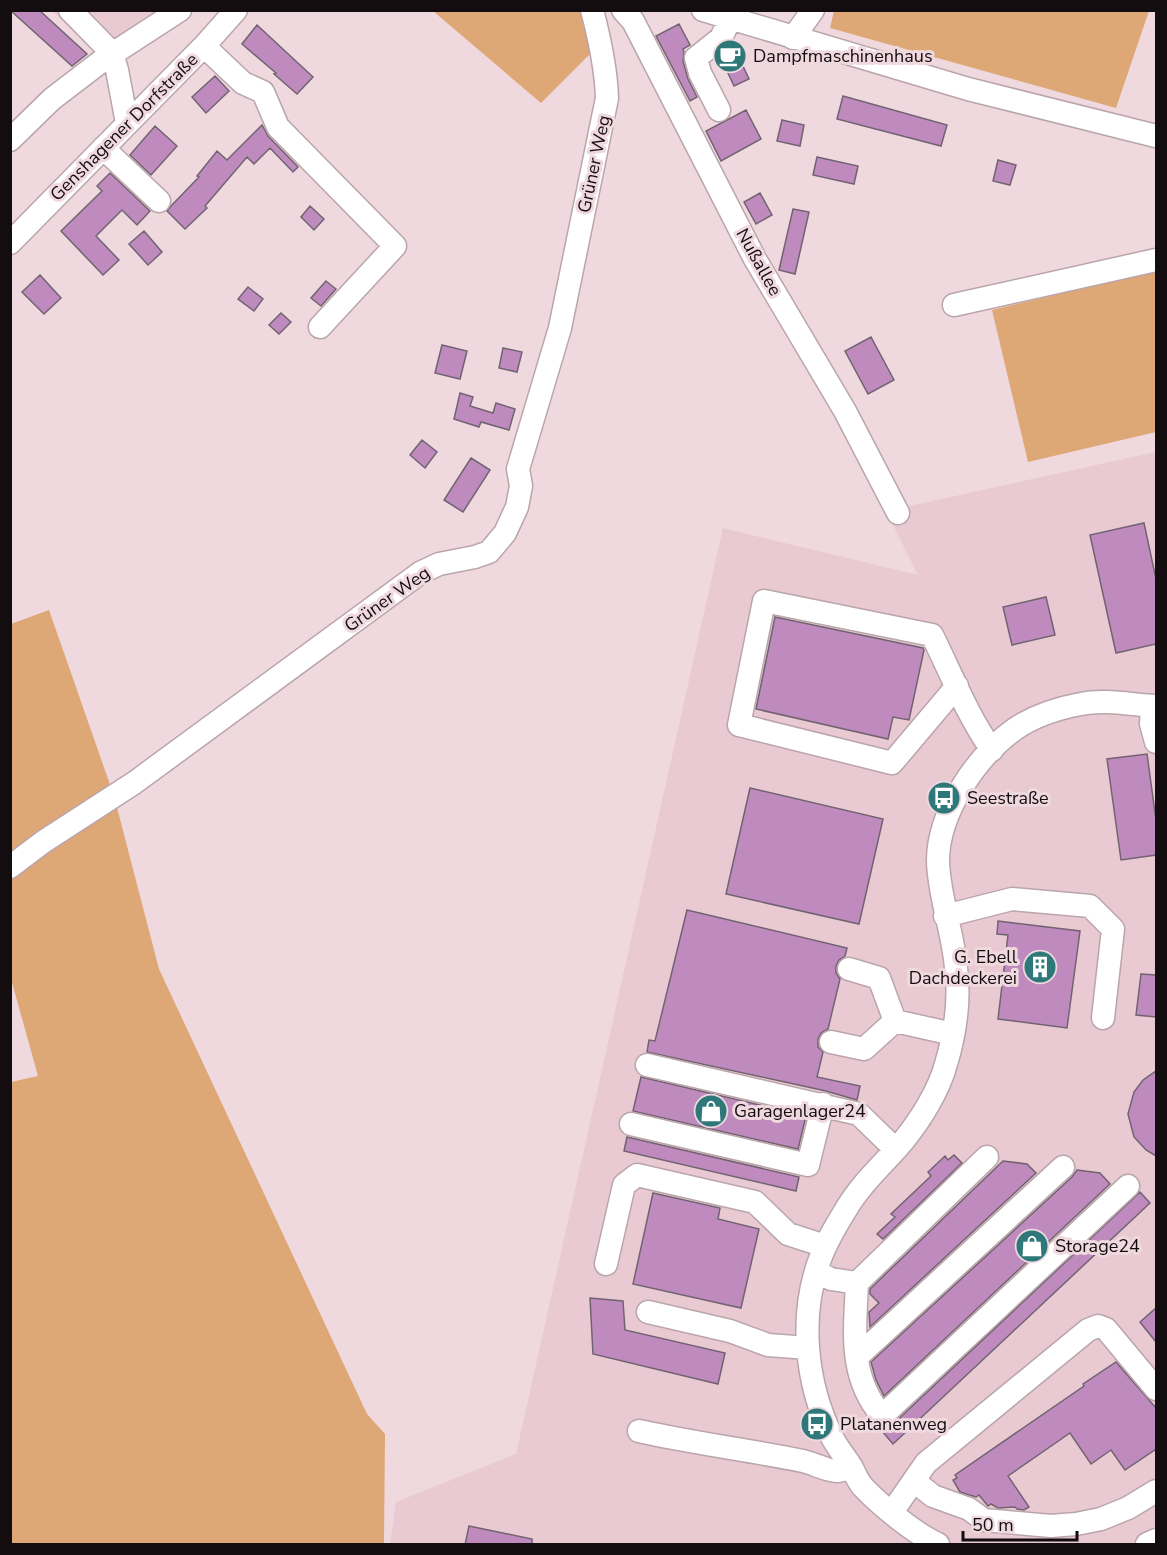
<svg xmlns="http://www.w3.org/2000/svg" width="1167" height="1555" viewBox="0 0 1167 1555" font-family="'Nunito Sans',sans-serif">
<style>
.built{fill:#e9cad3}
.green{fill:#dda776}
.building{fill:#bf8bbf;stroke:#716370;stroke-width:1.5}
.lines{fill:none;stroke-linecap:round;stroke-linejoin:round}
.minor-casing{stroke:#baa5ab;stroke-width:25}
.minor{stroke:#fff;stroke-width:22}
.labels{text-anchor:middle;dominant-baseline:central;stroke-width:6;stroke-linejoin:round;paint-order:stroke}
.poi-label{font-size:18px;fill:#140d0f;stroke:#efd9df;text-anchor:start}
.street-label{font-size:18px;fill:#140d0f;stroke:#efd9df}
</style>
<rect width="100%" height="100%" fill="#efd9df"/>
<path class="built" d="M52,11H180L103,60Z
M1156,452V1544H390L396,1502L516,1454L723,528L918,575L886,511Z"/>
<path class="green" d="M433,11H589L592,52L541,103Z
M834,11V10L1149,11L1116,108L830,28Z
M1156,271V432L1028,462L992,310Z
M49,610L114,796L159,969L367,1414L385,1434L384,1544H12L11,1082L38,1076L11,979V624Z"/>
<path class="building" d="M10,10H39L87,54L72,66Z
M679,24L690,45L683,49L684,52L683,61L688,79L697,97L690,101L656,36Z
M257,25L313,77L297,94L274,74L276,73L242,44Z
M733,45L749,79L734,86L720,56Z
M215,76L229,91L206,113L192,97Z
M843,96L947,125L941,146L837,119Z
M746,110L761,139L721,161L706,131Z
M782,120L804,125L800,146L777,141Z
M262,125L268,136L298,167L293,172L270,148L254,164L247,157L205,206L207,208L185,229L167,211L172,205L199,177L197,176L217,151L227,160Z
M155,126L177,146L151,175L130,155Z
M817,157L858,166L854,184L813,175Z
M998,160L1016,165L1010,185L993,181Z
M110,173L150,211L137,225L122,210L96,236L119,260L103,275L61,231L102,191L97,186Z
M760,193L772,215L756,224L744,202Z
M310,206L324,219L314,230L301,217Z
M793,209L809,212L795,274L779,270Z
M144,231L162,252L148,265L129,244Z
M40,275L61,298L44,314L22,292Z
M326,281L336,289L321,306L311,298Z
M248,287L263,299L254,311L238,299Z
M281,313L291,322L279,334L269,325Z
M871,337L894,380L868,394L845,351Z
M442,345L467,351L460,379L435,373Z
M503,348L522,352L517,372L499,368Z
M460,393L473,397L470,406L493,413L496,403L515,409L509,430L481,422L479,427L454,419Z
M422,440L437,452L425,468L410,455Z
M471,458L490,470L463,512L444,500Z
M1144,523L1156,579V644L1116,653L1090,535Z
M1046,597L1055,635L1012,645L1003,607Z
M775,617L923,648L924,650L909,720L893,717L888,739L756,709Z
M1147,754L1156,820V855L1121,860L1107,759Z
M750,788L883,819L859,924L726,894Z
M687,910L847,948L845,956L839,960L836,966V973L840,979L828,1029L821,1033L818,1039V1047L823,1052L817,1077L860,1086L857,1100L826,1091L647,1052L649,1040L655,1041Z
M998,921L1080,931L1067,1028L998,1019L1008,935L997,934Z
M1141,974L1156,975V1017L1136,1015Z
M1156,1071V1156L1146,1150L1134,1137L1128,1114L1134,1092L1143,1080Z
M641,1077L806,1116L798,1149L633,1111Z
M627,1137L799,1177L796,1191L624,1151Z
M954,1155L962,1163L883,1239L877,1234L895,1217L891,1214L931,1176L928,1172L945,1156L948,1160Z
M1003,1161L1027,1164L1036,1173L870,1327L869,1312L879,1303L870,1294V1289Z
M1077,1170L1100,1173L1110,1184L884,1396L876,1380L871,1362L1072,1177Z
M1140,1192L1150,1203L893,1444L882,1431L891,1426Z
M653,1193L720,1208L718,1219L759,1229L741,1308L633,1284Z
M590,1298L623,1301L625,1330L725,1353L718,1384L593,1354Z
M1156,1308V1342L1140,1322Z
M1116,1362L1156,1408V1449L1125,1470L1111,1450L1091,1464L1070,1433L1008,1476L1029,1507L1024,1510L1017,1509L1015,1507L998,1508L991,1504L988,1506L979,1495L976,1497L960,1492L953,1480L957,1478L955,1475L1084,1386L1083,1384Z
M469,1526L532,1539V1545H465Z"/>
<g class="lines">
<defs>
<path id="minor" d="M70,10L112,53L117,70L127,123
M623,10L633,21L755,259L845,411L898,513
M703,10L968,89L1156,136
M793,38L813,10
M204,46L243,83L263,92L278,127L395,246L320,327
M719,110L700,73L696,58L721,38L730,19
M10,140L52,99L103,60L180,10
M103,148L159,201
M10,243L204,46L236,10
M954,305L1156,260
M957,686L892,763L739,725L764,601L932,635C951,673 967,715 992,750
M1152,706L1151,724L1156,742
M10,867L43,842L134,783L420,573L439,564L475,557L489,552L505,533L517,507L521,486L518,469L560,328L607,98C606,68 600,40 592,10
M945,916L1012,899L1090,906L1113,929L1103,1018
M849,969L879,978L895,1021
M831,1042L864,1049L895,1021L953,1034
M647,1065L859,1114L895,1149
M631,1124L808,1165L823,1104
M606,1264L624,1185L637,1175L755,1202L788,1234L825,1246
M817,1272L831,1279L857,1283C855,1331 848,1376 882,1416L1128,1186
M857,1283L987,1157
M648,1312L730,1331L768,1345L808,1348
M857,1357L1063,1167
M639,1431C693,1443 748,1450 803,1461C812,1463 831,1472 838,1471C842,1471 847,1467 850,1466
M914,1481L933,1496L969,1509L984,1520L1051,1526L1076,1524L1101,1519L1128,1508L1156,1491
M892,1512L926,1463L1088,1330L1098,1326L1106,1329L1156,1389
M938,1544C917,1535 881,1506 865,1489C858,1483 855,1473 851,1466C845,1457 838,1448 833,1439C805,1383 798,1312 822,1254C828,1239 837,1224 845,1211C861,1183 884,1164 904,1140C921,1119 939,1090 946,1064C955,1034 960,999 956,968C953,931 939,898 938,861C938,812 977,756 1015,729C1034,716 1059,708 1081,704C1105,699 1132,705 1156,706
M1147,1544L1156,1540"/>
</defs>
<use href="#minor" class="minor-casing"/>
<use href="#minor" class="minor"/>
</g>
<defs>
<symbol id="cafe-disc" viewBox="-11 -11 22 22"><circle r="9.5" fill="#2f787a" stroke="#efd9df"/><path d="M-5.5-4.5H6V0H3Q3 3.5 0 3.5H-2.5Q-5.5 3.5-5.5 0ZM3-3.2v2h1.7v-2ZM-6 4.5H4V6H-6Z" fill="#fff"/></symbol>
<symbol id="bus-disc" viewBox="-11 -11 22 22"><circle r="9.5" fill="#2f787a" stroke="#efd9df"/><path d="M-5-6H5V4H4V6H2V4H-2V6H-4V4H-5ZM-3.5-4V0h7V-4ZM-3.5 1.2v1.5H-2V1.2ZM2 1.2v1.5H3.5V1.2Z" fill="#fff"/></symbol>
<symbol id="building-disc" viewBox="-11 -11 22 22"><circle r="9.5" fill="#2f787a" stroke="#efd9df"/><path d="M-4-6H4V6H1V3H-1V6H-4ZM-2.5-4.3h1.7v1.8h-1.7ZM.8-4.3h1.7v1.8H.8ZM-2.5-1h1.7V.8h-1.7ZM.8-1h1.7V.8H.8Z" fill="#fff"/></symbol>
<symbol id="shop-disc" viewBox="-11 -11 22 22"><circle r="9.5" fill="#2f787a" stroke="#efd9df"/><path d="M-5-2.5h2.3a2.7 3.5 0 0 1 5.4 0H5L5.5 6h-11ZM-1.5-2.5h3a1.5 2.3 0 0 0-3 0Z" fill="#fff"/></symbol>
</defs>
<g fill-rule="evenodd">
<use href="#cafe-disc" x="711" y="37" width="38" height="38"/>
<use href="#bus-disc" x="925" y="779" width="38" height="38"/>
<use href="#building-disc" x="1021" y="948" width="38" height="38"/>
<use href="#shop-disc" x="692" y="1092" width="38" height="38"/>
<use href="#shop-disc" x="1013" y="1227" width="38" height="38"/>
<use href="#bus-disc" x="798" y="1405" width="38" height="38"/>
</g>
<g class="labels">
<g class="poi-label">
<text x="753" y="56">Dampfmaschinenhaus</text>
<text x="967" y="798">Seestraße</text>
<text x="1017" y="957" text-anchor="end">G. Ebell<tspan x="1017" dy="21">Dachdeckerei</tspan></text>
<text x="734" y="1111">Garagenlager24</text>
<text x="1055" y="1246">Storage24</text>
<text x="840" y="1424">Platanenweg</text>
</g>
<g class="street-label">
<text transform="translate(124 127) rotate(-45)">Genshagener Dorfstraße</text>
<text transform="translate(594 164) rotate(-78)">Grüner Weg</text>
<text transform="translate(759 262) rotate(61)">Nußallee</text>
<text transform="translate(387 599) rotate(-35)">Grüner Weg</text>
</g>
</g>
<rect width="1167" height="1555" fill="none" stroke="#140d0f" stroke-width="24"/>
<path d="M963 1531v9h114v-9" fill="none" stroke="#140d0f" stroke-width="3"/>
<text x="972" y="1531" font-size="18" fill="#140d0f" stroke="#efd9df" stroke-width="4.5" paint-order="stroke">50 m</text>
</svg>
